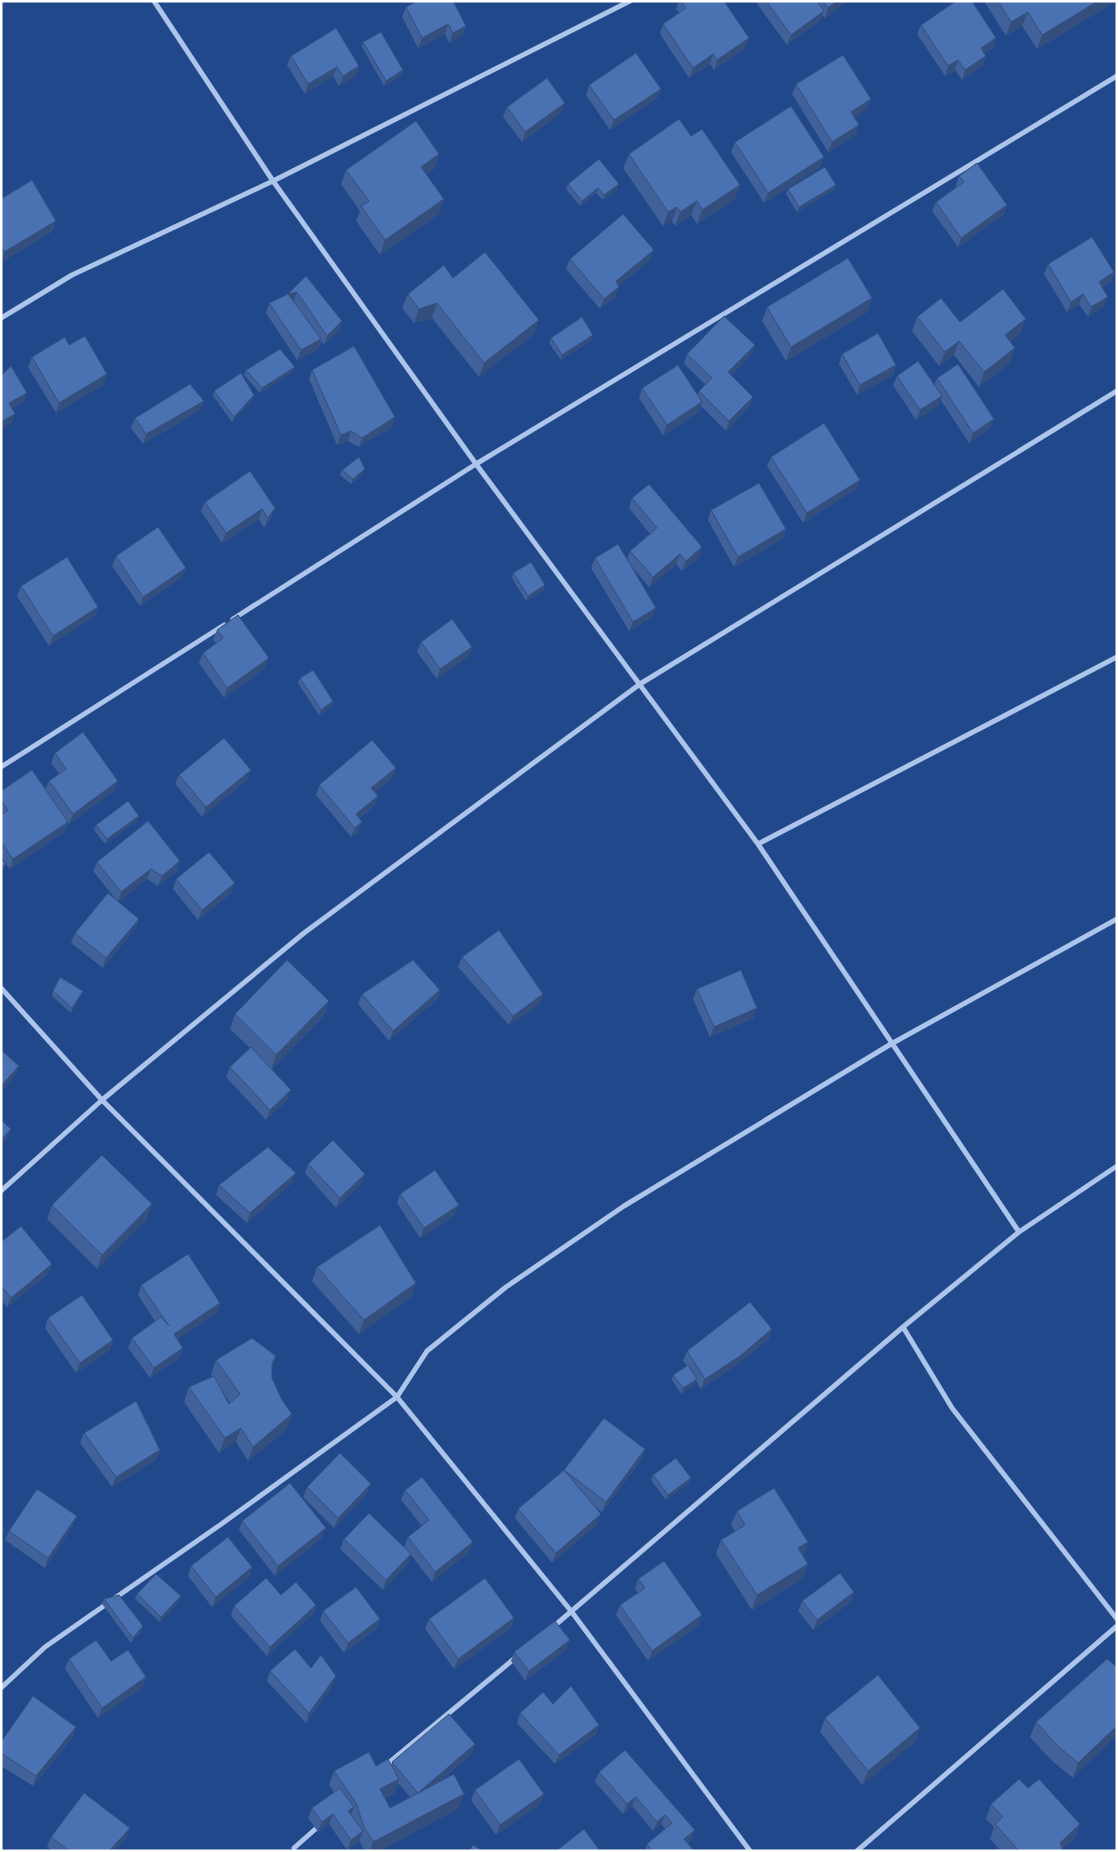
<svg xmlns="http://www.w3.org/2000/svg" width="1118" height="1852" viewBox="0 0 1118 1852" font-family="'Archivo Narrow',sans-serif">
<style>
.lines{fill:none;stroke-linecap:round;stroke-linejoin:round}
.street{stroke:#adc5eb;stroke-width:5}
.wall{fill:#406199;fill-rule:evenodd}
.shaded-wall{fill:#344f7d}
.building{fill:#4a71b2;stroke:#344f7d}
</style>
<rect width="100%" height="100%" fill="#21488a"/>
<g class="lines">
<path class="street" d="M154,1L273,181L476,464L758,844L1019,1232
M1,318L72,275L273,181L630,1
M233,619L476,464L1117,76
M1,767L224,625
M758,844L1117,657
M1,988L102,1100L397,1397L571,1611L750,1851
M1,1191L102,1100L304,933L640,684L1117,391
M903,1327L952,1408L1117,1619
M115,1598L220,1525L397,1397L427,1351L506,1287L624,1206L891,1044L1117,919
M553,1627L903,1327L1019,1232L1117,1166
M1,1688L45,1647L108,1603
M385,1766L515,1658
M294,1848L320,1825
M857,1851L1117,1626"/>
</g>
<path class="wall" d="M679,1H724L749,38L745,48L714,70L710,64L689,78L660,34L663,24L679,13L676,9Z
M755,1H847L825,18L822,15L821,20L787,45Z
M984,1H1116L1037,49L1022,26L1006,36Z
M406,7L466,26L462,36L449,43L445,34L418,48L402,17Z
M921,25L996,38L993,48L984,54L986,56L982,66L962,80L955,70L945,76L917,34Z
M363,42L403,70L402,75L384,86L362,47Z
M291,56L359,66L356,76L339,86L333,76L305,94L287,65Z
M796,84L871,99L867,109L854,117L856,135L828,152L792,94Z
M589,85L661,89L657,98L610,130L586,95Z
M507,107L562,112L522,142L503,117Z
M735,142L820,167L764,203L731,152Z
M439,154L434,169L426,174L439,214L380,255L356,221L360,211L341,184L346,170Z
M629,154L735,199L697,224L691,215L675,226L672,221L663,226L623,168Z
M959,176L1007,205L1003,215L958,247L932,211L936,202L956,187V186Z
M568,184L617,189L603,200L596,193L580,206L566,189Z
M836,185L834,190L797,212L786,194L788,189Z
M1,199L53,231L1,262Z
M570,259L650,260L618,286L615,297L600,309L566,269Z
M1048,264L1111,282L1102,287L1104,306L1088,317L1079,304L1067,312L1044,274Z
M306,276L342,321L339,331L324,345L321,341L318,349L297,360L266,313L269,303L288,294Z
M453,278L534,334L479,377L432,318L414,323L402,308L408,294Z
M872,298L867,312L786,361L762,321L767,307Z
M917,317L960,322L1021,333L1010,341V363L979,387L954,355L939,366L912,331Z
M593,335L592,340L561,360L549,343L551,338Z
M69,345L104,384L56,413L28,367L32,357Z
M755,345L751,355L731,375L753,397L749,407L726,431L701,406L699,412L663,435L639,398L642,388L698,394L699,391L705,384L684,364L687,354Z
M842,354L896,365L893,375L857,395L839,364Z
M295,367L293,372L260,393L244,375L246,370Z
M312,370L392,427L359,447L348,441L337,445L309,379Z
M897,376L934,385L937,378L994,419L990,428L969,443L940,399L938,406L916,420L893,385Z
M214,391L254,395L252,400L232,422L213,396Z
M204,401L200,410L143,444L131,428L135,418Z
M771,457L860,480L856,489L803,523L767,466Z
M342,470L363,474L351,484L340,475Z
M632,498L702,547L699,557L682,571L676,564L649,587L632,567L652,617L629,631L591,568L595,558L627,559L630,551L650,534L629,508Z
M205,502L275,508L271,518L264,528L259,519L222,543L201,511Z
M711,510L786,529L782,539L734,567L708,520Z
M116,556L182,577L140,606L112,566Z
M513,573L544,590L526,601L512,578Z
M21,586L98,607L95,616L49,646L17,596Z
M217,630L265,668L224,698L199,663L203,653L216,643L213,640Z
M421,642L472,647L468,657L437,679L417,652Z
M300,678L333,701L332,706L319,715L298,683Z
M55,753L115,790L69,824L63,816L68,822L64,832L10,869L1,857V791L45,790L49,781L59,774L51,763Z
M251,770L247,780L202,817L175,784L179,775Z
M392,778L375,792L378,796L374,806L359,819L358,832L351,837L316,795L319,785Z
M139,816L137,821L105,844L94,830L96,825Z
M97,862L177,871L158,886L147,879L118,902L139,919L135,928L103,968L71,943L75,933L117,901L93,871Z
M176,879L231,893L198,920L173,889Z
M462,957L540,1004L509,1025L458,967Z
M697,989L754,1018L710,1037L693,999Z
M440,990L437,999L389,1041L358,1004L362,994Z
M53,991H83L81,996L71,1013L52,996Z
M235,1014L324,1016L272,1069L287,1100L266,1120L226,1077L230,1067L250,1048L230,1029Z
M308,1164L365,1174L361,1184L336,1208L305,1173Z
M292,1183L247,1223L216,1195L219,1185Z
M400,1194L455,1215L420,1238L397,1203Z
M52,1205L147,1219L97,1269L47,1219Z
M1,1242L48,1274L7,1307L1,1300Z
M317,1267L416,1283L411,1297L359,1334L312,1281Z
M141,1285L220,1303L217,1313L177,1339L180,1357L150,1378L128,1348L132,1338L155,1321L138,1295Z
M48,1318L113,1340L110,1350L76,1373L45,1328Z
M769,1339L736,1365L701,1389L696,1381L695,1384L681,1394L672,1380L673,1375L687,1366L683,1361L687,1351Z
M276,1356L272,1369V1378L287,1429L248,1461L236,1442L219,1453L184,1402L189,1387L212,1377L211,1374L216,1360ZM218,1385L230,1403L229,1404Z
M84,1433L160,1450L156,1460L112,1487L80,1443Z
M642,1459L602,1512L593,1505L601,1514L597,1524L552,1563L515,1518L518,1509L564,1470Z
M653,1475L689,1483L666,1500L651,1480Z
M307,1487L367,1494L334,1528L303,1497Z
M405,1490L469,1552L432,1582L411,1555L408,1564L383,1590L340,1549L344,1539L404,1547L408,1537L422,1526L401,1500Z
M737,1511L808,1542L803,1556L808,1564L803,1578L752,1610L716,1554L721,1540L735,1531L731,1525Z
M242,1521L322,1538L275,1576L239,1530Z
M73,1526L45,1568L5,1540L9,1531Z
M191,1566L252,1567L249,1577L212,1607L188,1576Z
M638,1579L699,1625L648,1661L616,1615L620,1605L638,1593L635,1589Z
M854,1592L851,1602L813,1630L798,1611L802,1601Z
M137,1594L179,1601L160,1622L135,1599Z
M281,1595L316,1605L313,1614L267,1656L231,1616L234,1606Z
M104,1599L142,1631L131,1643L102,1604Z
M323,1611L380,1619L376,1629L344,1653L320,1621Z
M514,1618L511,1628L454,1669L425,1629L429,1619Z
M566,1650L525,1681L511,1661L514,1652Z
M69,1659L111,1661L143,1687L98,1718L65,1669Z
M1117,1667L1073,1778L1051,1760L1030,1737L1036,1722Z
M311,1668L332,1686L306,1723L267,1681L270,1671Z
M553,1704L599,1725L595,1735L555,1764L517,1723L520,1713Z
M825,1718L920,1728L915,1742L862,1785L820,1732Z
M73,1737L33,1786L1,1766V1742Z
M475,1744L471,1754L438,1783L459,1808L379,1851H365L359,1841L347,1850L329,1824L318,1832L308,1818L312,1808L334,1792L329,1785L334,1771L376,1766L392,1765V1762ZM398,1783L410,1797L390,1808L385,1798L394,1794Z
M599,1772L695,1830L691,1840L688,1843L694,1851H645L647,1844L665,1829L661,1824L653,1831L632,1806L623,1814L595,1782Z
M1028,1788L1080,1824L1075,1838L1062,1849L1063,1851H1001L990,1839L994,1827L986,1819L991,1804Z
M475,1790L544,1794L540,1804L496,1835L471,1800Z
M130,1828L126,1838L114,1851H53L47,1847L51,1837Z"/>
<path class="shaded-wall" d="M837,1H847L825,18L828,8Z
M1098,1H1116L1037,49L1042,35Z
M824,11L821,20L787,45L791,35Z
M1028,12L1022,26L1006,36L1011,22Z
M448,24L445,34L418,48L422,38Z
M466,26L462,36L449,43L453,33Z
M749,38L745,48L714,70L717,60Z
M996,38L993,48L977,58L981,48Z
M713,54L710,64L689,78L693,68Z
M986,56L982,66L962,80L965,70Z
M958,60L955,70L945,76L948,66Z
M359,66L356,76L339,86L343,76Z
M337,67L333,76L305,94L308,84Z
M403,70L402,75L384,86L386,81Z
M661,89L657,98L610,130L614,120Z
M871,99L867,109L847,122L851,112Z
M565,103L562,112L522,142L525,132Z
M859,125L856,135L828,152L832,142Z
M439,154L434,169L416,181L421,167Z
M824,157L820,167L764,203L768,193Z
M619,184L617,189L603,200L604,195Z
M740,185L735,199L697,224L702,210Z
M836,185L834,190L797,212L799,207Z
M598,188L596,193L580,206L582,201Z
M444,199L439,214L380,255L385,240Z
M697,201L691,215L675,226L680,212Z
M1007,205L1003,215L958,247L961,238Z
M677,207L672,221L663,226L668,212Z
M56,221L53,231L1,262L4,252Z
M654,250L650,260L613,291L616,281Z
M1114,272L1111,282L1095,292L1099,282Z
M619,287L615,297L600,309L604,299Z
M297,292L294,301L288,294Z
M1083,294L1079,304L1067,312L1071,302Z
M1108,297L1104,306L1088,317L1091,307Z
M872,298L867,312L786,361L791,347Z
M437,303L432,318L414,323L419,309Z
M1026,319L1021,333L1000,349L1005,335Z
M539,320L534,334L479,377L484,363Z
M342,321L339,331L324,345L327,336Z
M593,335L592,340L561,360L562,355Z
M321,339L318,349L297,360L301,350Z
M959,341L954,355L939,366L945,352Z
M755,345L751,355L724,382L728,372Z
M1015,348L1010,363L979,387L984,372Z
M896,365L893,375L857,395L860,385Z
M295,367L293,372L260,393L262,388Z
M107,374L104,384L56,413L59,403Z
M27,393L23,402L6,413L9,403Z
M254,395L252,400L232,422L234,417Z
M942,396L938,406L916,420L920,410Z
M753,397L749,407L726,431L729,421Z
M204,401L200,410L143,444L146,434Z
M702,402L699,412L663,435L667,425Z
M15,414L12,423L1,430V422Z
M395,417L392,427L359,447L362,438Z
M994,419L990,428L969,443L973,433Z
M351,431L348,441L337,445L341,435Z
M365,469L363,474L351,484L353,479Z
M860,480L856,489L803,523L807,513Z
M275,508L271,518L264,528L268,518Z
M262,509L259,519L222,543L226,533Z
M786,529L782,539L734,567L738,557Z
M702,547L699,557L682,571L686,561Z
M680,554L676,564L649,587L653,577Z
M186,568L182,577L140,606L143,597Z
M545,585L544,590L526,601L528,596Z
M98,607L95,616L49,646L53,636Z
M656,608L652,617L629,631L633,622Z
M472,647L468,657L437,679L440,669Z
M269,658L265,668L224,698L227,688Z
M333,701L332,706L319,715L321,710Z
M396,768L392,778L368,798L371,788Z
M251,770L247,780L202,817L206,807Z
M118,781L115,790L69,824L73,814Z
M378,796L374,806L352,824L356,814Z
M139,816L137,821L105,844L107,839Z
M68,822L64,832L10,869L13,859Z
M362,822L358,832L351,837L355,828Z
M180,861L177,871L158,886L162,876Z
M6,864L2,874L1,875V868Z
M151,869L147,879L118,902L121,892Z
M235,883L231,893L198,920L202,910Z
M139,919L135,928L103,968L106,958Z
M440,990L437,999L389,1041L393,1031Z
M83,991L81,996L71,1013L72,1008Z
M543,994L540,1004L509,1025L513,1016Z
M329,1001L324,1016L271,1070L276,1055Z
M757,1008L754,1018L710,1037L714,1027Z
M19,1066L15,1076L1,1092V1086Z
M291,1090L287,1100L266,1120L270,1110Z
M11,1129L8,1138L1,1146V1140Z
M296,1173L292,1183L247,1223L250,1213Z
M365,1174L361,1184L336,1208L340,1198Z
M152,1204L147,1219L97,1269L102,1255Z
M459,1205L455,1215L420,1238L424,1228Z
M52,1264L48,1274L7,1307L11,1298Z
M416,1283L411,1297L359,1334L364,1320Z
M220,1303L217,1313L170,1344L174,1334Z
M772,1329L769,1339L736,1365L701,1389L705,1379Z
M113,1340L110,1350L76,1373L80,1363Z
M183,1348L180,1357L150,1378L154,1368Z
M276,1356L271,1370L272,1363Z
M697,1379L695,1384L681,1394L683,1388Z
M292,1414L287,1429L248,1461L253,1447Z
M241,1428L236,1442L219,1453L225,1438Z
M645,1449L642,1459L602,1512L606,1502Z
M160,1450L156,1460L112,1487L116,1477Z
M691,1478L689,1483L666,1500L668,1495Z
M371,1484L367,1494L334,1528L338,1518Z
M601,1514L597,1524L552,1563L556,1553Z
M77,1516L73,1526L45,1568L48,1558Z
M326,1528L322,1538L275,1576L278,1566Z
M473,1542L469,1552L432,1582L435,1572Z
M808,1542L803,1556L798,1548Z
M411,1554L408,1564L383,1590L386,1580Z
M808,1564L803,1578L752,1610L757,1595Z
M252,1567L249,1577L212,1607L216,1597Z
M854,1592L851,1602L813,1630L817,1620Z
M181,1596L179,1601L160,1622L161,1617Z
M316,1605L313,1614L267,1656L270,1647Z
M702,1615L699,1625L648,1661L652,1651Z
M514,1618L511,1628L454,1669L458,1659Z
M380,1619L376,1629L344,1653L348,1643Z
M143,1626L142,1631L131,1643L133,1638Z
M570,1640L566,1650L525,1681L529,1671Z
M336,1676L332,1686L306,1723L309,1713Z
M146,1677L143,1687L98,1718L102,1708Z
M599,1725L595,1735L555,1764L559,1755Z
M1117,1726V1735L1073,1778L1078,1763Z
M76,1727L73,1737L33,1786L36,1776Z
M920,1728L915,1742L862,1785L868,1771Z
M475,1744L471,1754L415,1802L418,1793Z
M399,1779L394,1794L375,1804L380,1789Z
M464,1794L459,1808L379,1851H370L373,1842Z
M544,1794L540,1804L496,1835L500,1825Z
M636,1797L632,1806L623,1814L627,1804Z
M354,1807L350,1817L348,1811Z
M333,1814L329,1824L318,1832L322,1822Z
M665,1815L661,1824L653,1831L657,1822Z
M1080,1824L1075,1838L1061,1851L1060,1843Z
M130,1828L126,1838L114,1851H110L111,1849Z
M695,1830L691,1840L681,1849L684,1839Z
M363,1831L359,1841L347,1850L351,1840Z"/>
<path class="building" d="M417,1H453L466,26L453,33L448,24L422,38L406,7Z
M681,1H724L749,38L717,60L713,54L693,68L663,24L686,8Z
M766,1H817L824,11L791,35Z
M823,1H837L828,8Z
M956,1H972L996,38L981,48L986,56L965,70L958,60L948,66L921,25Z
M998,1H1098L1042,35L1028,12L1011,22Z
M336,28L359,66L343,76L337,67L308,84L291,56Z
M381,32L403,70L386,81L363,42Z
M636,53L661,89L614,120L589,85Z
M843,55L871,99L851,112L859,125L832,142L796,84Z
M547,78L565,103L525,132L507,107Z
M791,106L824,157L768,193L735,142Z
M679,119L691,136L702,129L740,185L702,210L697,201L680,212L677,207L668,212L629,154Z
M416,121L439,154L421,167L444,199L385,240L361,206L369,201L346,170Z
M599,159L619,184L604,195L598,188L582,201L568,184Z
M977,163L1007,205L961,238L936,202L964,182L959,176Z
M825,167L836,185L799,207L788,189Z
M32,180L56,221L4,252L1,247V199Z
M623,214L654,250L616,281L619,287L604,299L570,259Z
M1092,237L1114,272L1099,282L1108,297L1091,307L1083,294L1071,302L1048,264Z
M485,252L539,320L484,363L437,303L419,309L408,294L444,265L453,278Z
M848,258L872,298L791,347L767,307Z
M306,276L342,321L327,336L297,292L288,294Z
M1003,289L1026,319L1005,335L1015,348L984,372L959,341L945,352L917,317L941,298L960,322Z
M288,294L321,339L301,350L269,303Z
M724,316L755,345L728,372L753,397L729,421L699,391L712,378L687,354Z
M582,317L593,335L562,355L551,338Z
M878,333L896,365L860,385L842,354Z
M85,336L107,374L59,403L32,357L65,337L69,345Z
M354,346L395,417L362,438L351,431L341,435L312,370Z
M280,349L295,367L262,388L246,370Z
M918,361L942,396L920,410L897,376Z
M958,364L994,419L973,433L937,378Z
M678,365L702,402L667,425L642,388Z
M11,366L27,393L9,403L15,414L1,422V376Z
M241,373L254,395L234,417L214,391Z
M190,384L204,401L146,434L135,418Z
M824,423L860,480L807,513L771,457Z
M359,457L365,469L353,479L342,470Z
M250,471L275,508L268,518L262,509L226,533L205,502Z
M759,483L786,529L738,557L711,510Z
M649,484L702,547L686,561L680,554L653,577L630,551L657,528L632,498Z
M158,527L186,568L143,597L116,556Z
M618,544L656,608L633,622L595,558Z
M67,557L98,607L53,636L21,586Z
M531,562L545,585L528,596L513,573Z
M238,615L269,658L227,688L203,653L223,638L217,630Z
M452,619L472,647L440,669L421,642Z
M313,670L333,701L321,710L300,678Z
M83,732L118,781L73,814L49,781L66,769L55,753Z
M224,738L251,770L206,807L179,775Z
M372,740L396,768L371,788L378,796L356,814L362,822L355,828L319,785Z
M32,770L68,822L13,859L1,842V815L8,810L1,800V791Z
M128,801L139,816L107,839L96,825Z
M148,821L180,861L162,876L151,869L121,892L97,862Z
M209,852L235,883L202,910L176,879Z
M1,859L6,864L1,868Z
M108,893L139,919L106,958L75,933Z
M499,930L543,994L513,1016L462,957Z
M287,960L329,1001L276,1055L235,1014Z
M413,960L440,990L393,1031L362,994Z
M741,970L757,1008L714,1027L697,989Z
M60,977L83,991L72,1008L53,991Z
M251,1047L291,1090L270,1110L230,1067Z
M1,1050L19,1066L1,1086Z
M1,1120L11,1129L1,1140Z
M333,1140L365,1174L340,1198L308,1164Z
M268,1147L296,1173L250,1213L219,1185Z
M102,1155L152,1204L102,1255L52,1205Z
M435,1170L459,1205L424,1228L400,1194Z
M380,1225L416,1283L364,1320L317,1267Z
M21,1226L52,1264L11,1298L1,1286V1242Z
M188,1254L220,1303L174,1334L183,1348L154,1368L132,1338L161,1317L169,1326L141,1285Z
M82,1295L113,1340L80,1363L48,1318Z
M750,1302L772,1329L740,1356L705,1379L687,1351Z
M252,1338L276,1356L272,1363V1378L282,1400L292,1414L253,1447L241,1428L225,1438L189,1387L214,1376L229,1404L240,1394L216,1360Z
M688,1365L697,1379L683,1388L673,1375Z
M136,1401L160,1450L116,1477L84,1433Z
M604,1418L645,1449L606,1502L564,1470Z
M340,1453L371,1484L338,1518L307,1487Z
M676,1458L691,1478L668,1495L653,1475Z
M564,1470L601,1514L556,1553L518,1509Z
M422,1477L473,1542L435,1572L408,1537L429,1520L405,1490Z
M290,1483L326,1528L278,1566L242,1521Z
M774,1488L808,1542L798,1548L808,1564L757,1595L721,1540L745,1525L737,1511Z
M37,1489L77,1516L48,1558L9,1531Z
M369,1513L411,1554L386,1580L344,1539Z
M228,1537L252,1567L216,1597L191,1566Z
M664,1561L702,1615L652,1651L620,1605L645,1588L638,1579Z
M840,1573L854,1592L817,1620L802,1601Z
M156,1574L181,1596L161,1617L137,1594Z
M266,1578L281,1595L296,1582L316,1605L270,1647L234,1606Z
M485,1578L514,1618L458,1659L429,1619Z
M356,1587L380,1619L348,1643L323,1611Z
M119,1595L143,1626L133,1638L104,1599Z
M555,1621L570,1640L529,1671L514,1652Z
M96,1640L111,1661L128,1650L146,1677L102,1708L69,1659Z
M295,1649L311,1668L321,1655L336,1676L309,1713L270,1671Z
M1107,1659L1117,1667V1726L1078,1763L1057,1745L1036,1722Z
M878,1675L920,1728L868,1771L825,1718Z
M571,1686L599,1725L559,1755L520,1713L543,1692L553,1704Z
M33,1696L76,1727L36,1776L1,1753V1742Z
M449,1714L475,1744L418,1793L392,1762Z
M625,1750L695,1830L684,1839L694,1851H652L647,1844L672,1823L665,1815L657,1822L636,1797L627,1804L599,1772Z
M369,1752L376,1766L388,1759L399,1779L380,1789L390,1808L454,1774L464,1794L373,1842L364,1827L356,1803L334,1771Z
M519,1759L544,1794L500,1825L475,1790Z
M1019,1779L1028,1788L1039,1779L1080,1824L1060,1843L1063,1851H1019L995,1824L1003,1817L991,1804Z
M340,1788L354,1807L348,1811L363,1831L351,1840L333,1814L322,1822L312,1808Z
M84,1793L130,1828L111,1849L112,1851H69L51,1837Z
M584,1829L600,1851H556Z
M473,1845L483,1851H469Z"/>
<rect width="1118" height="1852" fill="none" stroke="#ffffff" stroke-width="5"/>
</svg>
